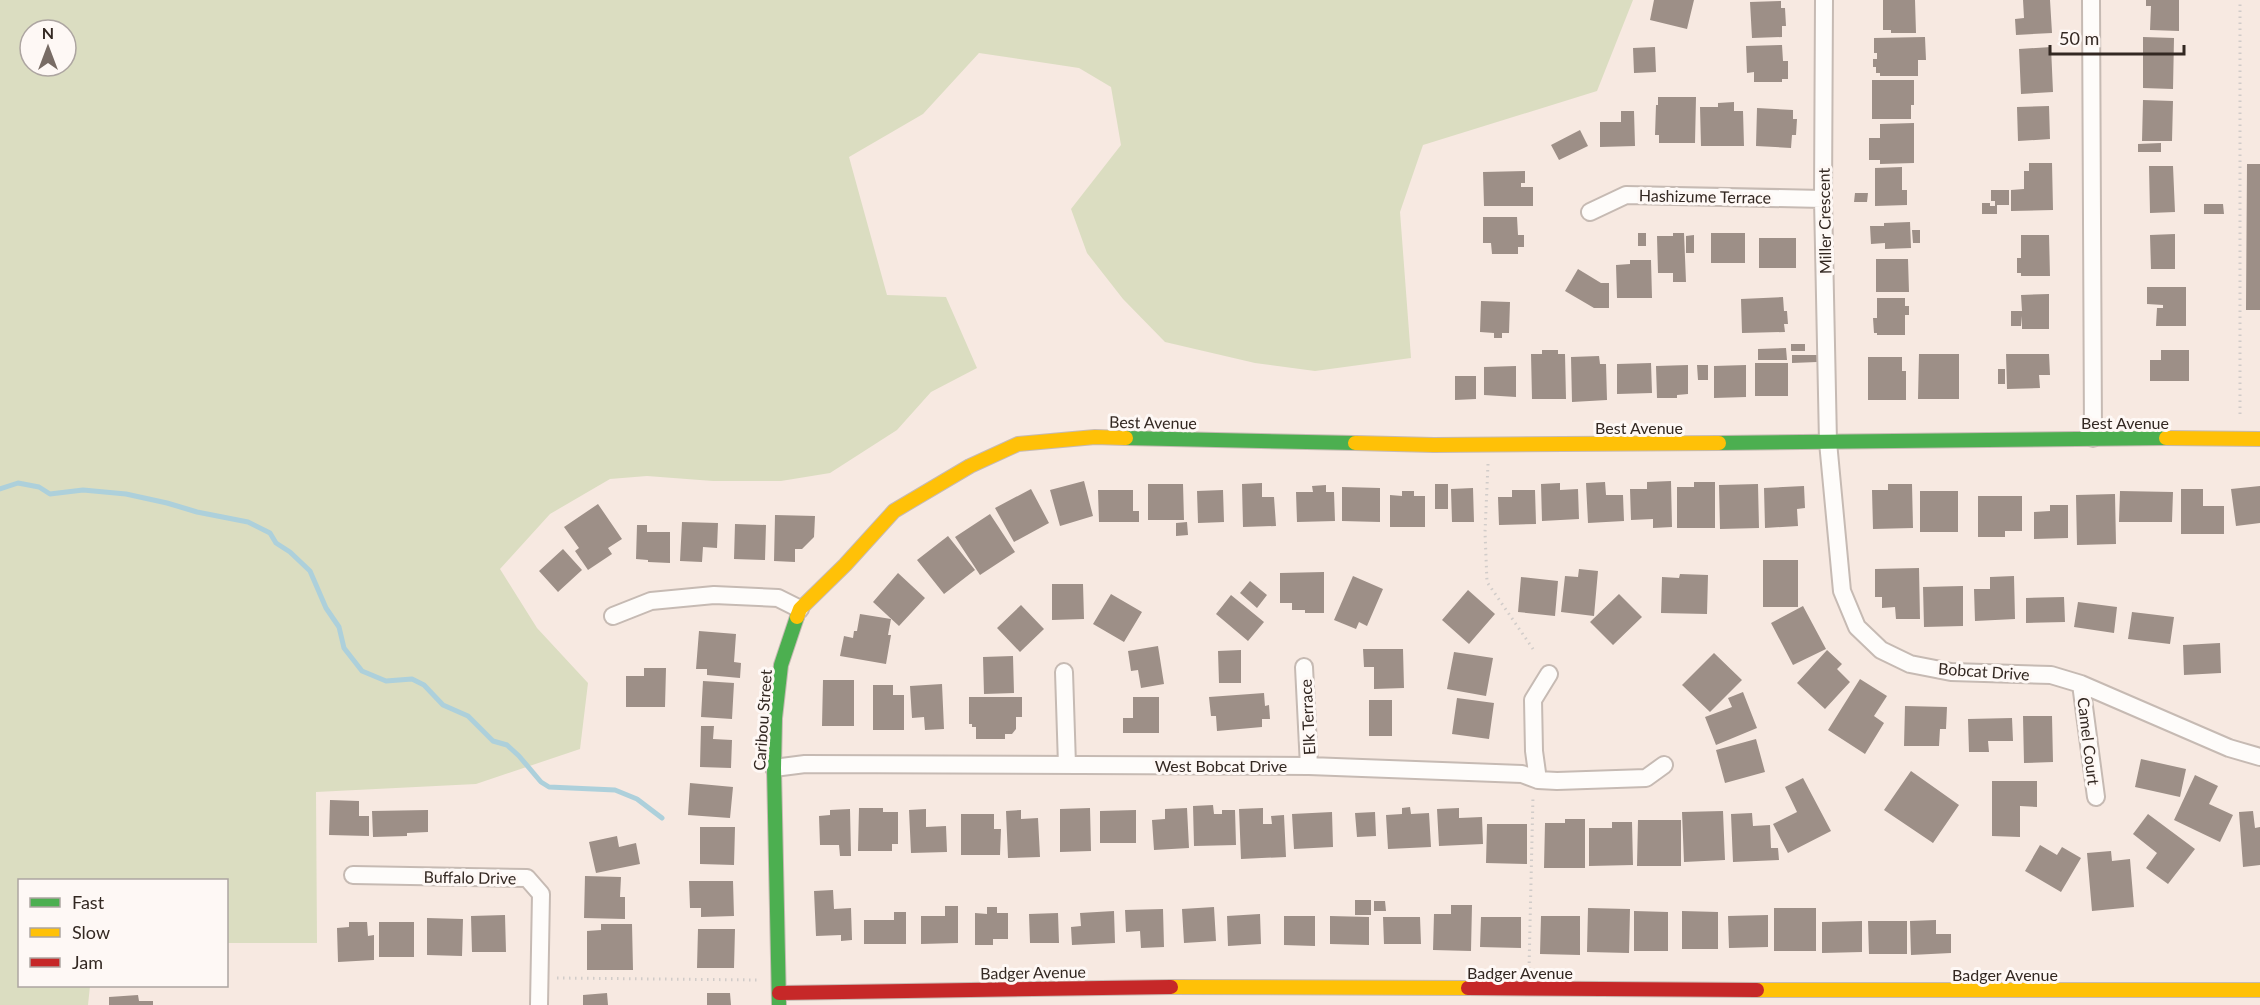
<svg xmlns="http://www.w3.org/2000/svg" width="2260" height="1005" viewBox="0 0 2260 1005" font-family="Lato,sans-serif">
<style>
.green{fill:#dbddc1;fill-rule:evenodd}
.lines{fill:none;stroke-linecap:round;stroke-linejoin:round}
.stream{stroke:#add0db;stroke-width:5}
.building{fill:#9d8f87}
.street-casing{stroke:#c6bab3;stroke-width:20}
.fast-casing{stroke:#c6bab3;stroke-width:16}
.slow-casing{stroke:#c6bab3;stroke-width:16}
.jam-casing{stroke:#c6bab3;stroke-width:16}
.path{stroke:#d1ccc9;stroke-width:3;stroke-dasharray:1.5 4.5;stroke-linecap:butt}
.street{stroke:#fefcfa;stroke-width:16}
.fast{stroke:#4caf50;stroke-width:14}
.slow{stroke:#ffc107;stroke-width:14}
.jam{stroke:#c62828;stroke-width:14}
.labels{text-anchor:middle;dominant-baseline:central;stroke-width:6;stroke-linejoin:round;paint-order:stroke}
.street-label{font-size:16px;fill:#332822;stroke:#fef8f5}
</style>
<rect width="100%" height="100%" fill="#f7e9e1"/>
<path class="green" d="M0,0H1633L1597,91L1423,145L1400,212L1411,358L1315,371L1255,363L1165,342L1123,299L1087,253L1071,209L1121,145L1111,87L1079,68L979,53L923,114L849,157L887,295L946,297L977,368L931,392L897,430L830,473L781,481H713L647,476L610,479L550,514L500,569L537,628L588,683L580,749L476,784L316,792L317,943H227L226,880H20V986H90L88,1005H0ZM30,30H66V66H30Z"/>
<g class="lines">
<path class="stream" d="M0,489L18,483L39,487L50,494L83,490L126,494L167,503L197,512L248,522L270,533L276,543L290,552L310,571L326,608L339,627L344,648L362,671L386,681L412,679L424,685L443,705L468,716L493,741L507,745L519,756L541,782L549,787L615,790L637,799L662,818"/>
</g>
<path class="building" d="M1654,0H1694L1687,29L1650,20Z
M1883,0H1915L1916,33H1891V30H1883Z
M2023,0H2050L2052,33L2016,35L2015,19L2024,18Z
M2146,0H2179V31L2150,30L2151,6H2146Z
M1781,1V8H1785L1786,26H1782V37L1752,38L1750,2Z
M1925,37L1926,60H1918V76H1880V73H1876V67H1873V59H1877V53H1874V38Z
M2143,37L2174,38L2173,89L2143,88Z
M1782,45L1783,61H1788V79H1782V82H1754V72L1747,73L1746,46Z
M1655,47L1656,72L1634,73L1633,48Z
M2051,47L2053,92L2021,94L2019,49Z
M1872,80H1914V105H1911V119H1872Z
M1658,97H1696L1695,143H1659V135H1655L1656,105H1658Z
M2143,100L2173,101L2172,141H2142Z
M1734,102V111H1743L1744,146H1701L1700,107H1718V103Z
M2049,106L2050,139L2018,141L2017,107Z
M1757,108L1793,110V119H1797L1796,135H1792L1791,148L1756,146Z
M1621,111H1634L1635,146L1600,147V122H1621Z
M1914,123V163L1880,164V160H1869V138H1880V124Z
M1580,130L1588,146L1559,160L1551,145Z
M2161,143V152H2138V144Z
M2029,163H2052L2053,210L2011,211V190L2024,189V171H2029Z
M2247,164H2260V310H2246Z
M2149,166H2173L2175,212L2150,213Z
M1902,167V190H1907V205L1875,206V168Z
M1525,171V183H1521V187H1533V206H1484L1483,172Z
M1991,190H2009V205H1997V214H1982V203H1990V206H1995V201H1991Z
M1855,193H1868L1867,202H1854Z
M2204,204H2223L2224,214H2204Z
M1483,217H1517L1518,235H1524V247H1518V254H1492L1491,243H1483Z
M1910,222L1911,248L1885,249V243L1871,244L1870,226H1884V223Z
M1912,230H1920V243H1913Z
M1638,233H1646V246H1638Z
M1673,233H1684L1686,282H1673V273H1658L1657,236H1673Z
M1711,233H1745V263H1711Z
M2175,234V269H2151L2150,235Z
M1694,235V253H1686V236Z
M2021,235H2049L2050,276H2021V273H2017V258H2021Z
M1759,238H1796V268H1759Z
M1876,259H1908L1909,292H1876Z
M1630,260H1651L1652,298H1617L1616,265L1630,264Z
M1578,269L1601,283H1609V308H1594L1565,291Z
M2147,287H2186V326H2156L2157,308H2163V305L2147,304Z
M2049,294V329H2022V316L2021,326H2011V311H2022L2021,295Z
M1783,297L1784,311H1787L1788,324H1784L1785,332L1742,333L1741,299Z
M1877,298H1905V306H1909V315H1905V335H1877V333H1874L1873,318H1877Z
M1481,301L1510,302L1509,333H1502V338H1494V333L1480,332Z
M1791,344H1805V351H1791Z
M1786,348L1787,360H1758V349Z
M1542,350H1558V354H1565L1566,399H1532L1531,354H1542Z
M2161,350H2189V381H2150V360H2161Z
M1919,354H1959V399H1918Z
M2006,354H2049L2050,375H2039L2040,388L2007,389Z
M1792,355H1817V362L1792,363Z
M1599,356L1600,364H1606L1607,400L1572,402L1571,357Z
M1868,357H1902V371H1906V400H1868Z
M1651,363L1652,393L1617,394V364Z
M1755,363H1788V396H1755Z
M1688,365V394L1677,395V398H1657L1656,366Z
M1697,365H1708V380H1698Z
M1746,365V397L1714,398V366Z
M1516,366V397L1484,395V367Z
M1998,369H2005V384H1998Z
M1455,376H1476V399L1455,400Z
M1084,481L1093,516L1060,526L1050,490Z
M1671,481L1672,527L1653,528V519L1631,520L1630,489H1647V482Z
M1605,482L1606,495H1623L1624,521L1588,523L1586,483Z
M1694,482H1715V528H1677V487H1694Z
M1262,483V497H1274L1276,526L1243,527L1242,484Z
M1560,483V490L1578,489L1579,519L1542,521L1541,484Z
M1148,484H1183L1184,520H1148Z
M1435,484H1448V509H1435Z
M1758,484L1759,528L1720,529L1719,485Z
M1888,484H1912L1913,528L1873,529L1872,490H1888Z
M1326,485V492H1334L1335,521L1297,522L1296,492H1313L1312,486Z
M1804,486L1805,508L1797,509L1798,526L1765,528L1764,488Z
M2260,486V523L2236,526L2231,489Z
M1342,487L1380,488V522L1342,521Z
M1473,488L1474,522H1452L1451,489Z
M1031,489L1049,523L1014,542L995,508Z
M2181,489H2203V506H2224V534H2181Z
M1098,490H1133V511H1139V522H1099Z
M1223,490L1224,522L1198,523L1197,491Z
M1512,490H1535L1536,524L1499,525L1498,497H1512Z
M1402,491H1414V496H1425V527H1390V495L1402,496Z
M1920,491H1958V532H1920Z
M2120,491L2173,492L2172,522H2119Z
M2115,494L2116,544L2077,545L2076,495Z
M1978,496H2022V531H2005V537H1978Z
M598,504L622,539L608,548L612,554L588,570L575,551L579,548L564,527Z
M2050,505H2068V538L2034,539V512L2050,511Z
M990,514L1015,552L980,575L955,537Z
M775,515L815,516L814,537L802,549H795V562L774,561Z
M682,522L718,523L717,548L703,547L702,562L680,561Z
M1187,522L1188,535L1176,536V523Z
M735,524L766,525L765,560L734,559Z
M637,525H647V532H670V563L648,562V560L636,559Z
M948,536L975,570L944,594L917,560Z
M563,549L582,570L558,592L539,571Z
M1763,560H1798V607H1763Z
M1919,568L1920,619H1896L1895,607L1882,608V597H1875V569Z
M1579,569L1598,571L1594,616L1561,612L1565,576L1578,577Z
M1324,572V613H1305V610H1292V603H1280V573Z
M898,573L925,598L899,626L873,602Z
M1680,574L1708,575L1707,614L1661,613L1662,577L1679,578Z
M1353,576L1383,589L1367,626L1359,622L1356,629L1334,620Z
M2014,576L2015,619L1975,621L1974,589H1990V577Z
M1521,577L1558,581L1555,616L1518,612Z
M1250,581L1267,595L1257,608L1240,593Z
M1052,584H1083L1084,619L1052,620Z
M1963,586V626L1924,627L1923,587Z
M1468,590L1495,614L1469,644L1442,620Z
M1111,594L1142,612L1124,642L1093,624Z
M1619,594L1642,617L1613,645L1590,622Z
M1231,595L1264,622L1248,641L1216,614Z
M2064,597L2065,622L2026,623V598Z
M2078,602L2117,607L2114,633L2074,627Z
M1021,605L1044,629L1020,652L997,628Z
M1803,606L1826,649L1793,665L1771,623Z
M2132,612L2174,617L2170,644L2128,639Z
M860,614L891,619L888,635H891L886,664L840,656L844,636L853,638L854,631H857Z
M699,631L736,634L734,662L741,663L740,678L707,675V669H696Z
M2220,643L2221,673L2184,675L2183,645Z
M1158,646L1164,684L1141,688L1138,670L1131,671L1128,651Z
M1363,649H1403L1404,688L1374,689V667H1364Z
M1241,650V683H1219L1218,651Z
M1827,650L1842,664L1837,669L1850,682L1825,709L1797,683Z
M1454,652L1493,658L1486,696L1447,689Z
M1714,653L1742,680L1710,712L1682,685Z
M1013,656L1014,693L984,694L983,657Z
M644,668H666L665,707H626V676H644Z
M1860,679L1887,696L1874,716L1884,723L1865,754L1828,730Z
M823,680H854V726H822Z
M703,681L734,683L732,719L701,717Z
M942,684L944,729L925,730L924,717L912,718L910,686Z
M873,685H893V695H904V730H873Z
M1743,692L1757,728L1716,745L1705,717L1732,707L1728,698Z
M1264,693L1265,706L1269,705L1270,719H1262V727L1217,731L1216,716H1211L1209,697Z
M969,697H1022V717H1016V729L1012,734H1005V739H976V727H972V724H969Z
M1133,697H1159V733H1123V718H1133Z
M1457,698L1494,703L1489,739L1452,734Z
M1369,700H1392V736H1369Z
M1905,706L1947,707L1946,729H1940L1939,746H1904Z
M2023,716H2052L2053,762L2024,763Z
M2012,718L2013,741H1988L1989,752H1969L1968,719Z
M701,726H714L713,739L732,740L731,768L700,767Z
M1756,739L1765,772L1725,783L1716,750Z
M2141,759L2186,769L2180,797L2135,787Z
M1911,771L1959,805L1933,843L1884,810Z
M2195,775L2218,786L2209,804L2233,815L2220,842L2174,820Z
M1803,778L1831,831L1788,853L1773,824L1797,812L1785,787Z
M1992,781H2037V807L2020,806V837L1992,836Z
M690,783L733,787L730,818L688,815Z
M330,800L359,801V816H369V836L329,835Z
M1213,805L1214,814H1222V810H1235L1236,845L1194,846L1193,806Z
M1410,807L1411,814L1429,813L1431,847L1388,849L1386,815L1402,814V808Z
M859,808H883V812H898V844H892V851H858Z
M1090,808L1091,851L1060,852V809Z
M1187,808L1189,848L1154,850L1152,820L1165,819V809Z
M1263,808V824H1272L1271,816L1284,815L1286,857L1241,859L1239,809Z
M1459,808V818L1482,817L1483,844L1439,846L1437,809Z
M850,809L851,856H840L839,845H820L819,816L830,815V810Z
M926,809V827L946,826L947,852L911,853L909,810Z
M428,810V832L407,833V836L373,837L372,811Z
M1021,810V819L1038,818L1040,857L1008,858L1006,811Z
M1136,810V843H1100V811Z
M1723,811L1725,860L1684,862L1682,812Z
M2253,811L2255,828L2260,827V865L2243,867L2239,812Z
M1332,812L1333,847L1294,849L1292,814Z
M1375,812L1376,836L1357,837L1355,813Z
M1752,813L1753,826L1770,825L1771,848H1778L1779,860L1733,862L1731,814Z
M961,814H994V829H1001L1000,855H961Z
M2148,814L2195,849L2168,884L2146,868L2157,853L2133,834Z
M1565,819H1585V868H1544L1545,823H1565Z
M1638,820H1681V866H1637Z
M1612,822H1632L1633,865L1589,866V828H1612Z
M1487,824H1527V864L1486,863Z
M700,827H735L734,865L700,864Z
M617,836L619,847L636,843L640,864L596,873L589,842Z
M2040,845L2057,855L2062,847L2081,858L2061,892L2025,871Z
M2111,851L2112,861L2130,859L2134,907L2092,911L2087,853Z
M585,876L621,877L620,897H625V919L584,918Z
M689,881H733L734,916L701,917V908H690Z
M833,890L834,909L851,908L852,940L841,941V935L816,936L814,891Z
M1355,900H1371V915H1355Z
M1374,901H1385L1386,911H1374Z
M1451,905H1472L1471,951L1433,950L1434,914H1451Z
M945,906H958V943L921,944V916H945Z
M987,907H997V913H1008V939H993V945H975V913L987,914Z
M1214,907L1216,941L1184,943L1182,909Z
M1588,908L1630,909L1629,953L1587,952Z
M1774,908H1816V951H1774Z
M1163,909L1164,947L1141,948L1140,931L1126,932L1125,910Z
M1114,911L1115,943L1072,945L1071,927L1081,926L1080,913Z
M1634,911L1668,912V951H1634Z
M1682,911L1718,912V949H1682Z
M894,912H906V944H864V920H894Z
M1058,913L1059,943H1030L1029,914Z
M1260,914L1261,944L1228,946L1227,916Z
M505,915L506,952H472L471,916Z
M1768,915V947L1729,948L1728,916Z
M1284,916H1315V946L1284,945Z
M1330,916L1369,917V945L1330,944Z
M1541,916H1580V955L1540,954Z
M1383,917H1420L1421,944H1384Z
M1481,917H1521V948L1480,947Z
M427,918L463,919L462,956L427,955Z
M1936,920V934H1951V953L1911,955L1910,921Z
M1862,921V952L1822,953V922Z
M1868,921H1907V954H1869Z
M349,922H367L368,936L374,935V960L338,962L337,928L349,927Z
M379,922H414V957H379Z
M601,924H632L633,970H587V931L601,930Z
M698,929H735L734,968H697Z
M607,993L608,1005H583V995Z
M707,993H730L731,1005H707Z
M138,995L139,1001H153V1005H109V997Z"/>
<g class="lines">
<defs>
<path id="street" d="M1824,0L1823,199L1828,442L1842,591L1857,627L1881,650L1910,664L1951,672L2051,675L2081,684L2229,748L2260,757
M2091,0L2093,438
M1590,212L1626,195L1823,199
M613,616L651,601L714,595L778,598L800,609
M1304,667L1309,766
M1064,672L1067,765
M2081,684L2096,797
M774,768L805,764L1309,766L1522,774L1538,780L1557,781L1646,778L1664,765
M1538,780L1534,751L1533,700L1549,674
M353,875L527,878L541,894L539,1005"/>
<path id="fast" d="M1126,438L1355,443
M1719,443L2166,438
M779,1005L774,768L775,718L781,665L797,617"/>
<path id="slow" d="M2166,438L2260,439
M1355,443L1434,445L1719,443
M797,617L800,609L845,565L894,511L970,466L1018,444L1095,437L1126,438
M1171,987L1468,988
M1757,990H2260"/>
<path id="jam" d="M1468,988L1757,990
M779,993L1171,987"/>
</defs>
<use href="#street" class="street-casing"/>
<use href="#fast" class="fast-casing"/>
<use href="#slow" class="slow-casing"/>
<use href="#jam" class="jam-casing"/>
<path class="path" d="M2240,414V0
M1488,464L1485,532L1487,582L1533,649
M1529,969L1533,796
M557,978L757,980"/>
<use href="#street" class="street"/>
<use href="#fast" class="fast"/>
<use href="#slow" class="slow"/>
<use href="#jam" class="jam"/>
</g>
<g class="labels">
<g class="street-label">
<text transform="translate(1705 196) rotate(1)">Hashizume Terrace</text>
<text transform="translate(1824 221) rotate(-91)">Miller Crescent</text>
<text transform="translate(1153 422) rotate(1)">Best Avenue</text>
<text x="2125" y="422">Best Avenue</text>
<text x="1639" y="427">Best Avenue</text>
<text transform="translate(1984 671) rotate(4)">Bobcat Drive</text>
<text transform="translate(1307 717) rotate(-93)">Elk Terrace</text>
<text transform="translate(762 720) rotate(-86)">Caribou Street</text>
<text transform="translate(2089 741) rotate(83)">Camel Court</text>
<text x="1221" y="765">West Bobcat Drive</text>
<text transform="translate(470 877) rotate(1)">Buffalo Drive</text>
<text transform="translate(1033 972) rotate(-1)">Badger Avenue</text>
<text x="1520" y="972">Badger Avenue</text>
<text x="2005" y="974">Badger Avenue</text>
</g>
</g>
<rect x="18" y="879" width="210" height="108" fill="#fef8f5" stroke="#ada5a1" stroke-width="1.5"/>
<rect x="30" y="898" width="30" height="9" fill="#4caf50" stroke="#ada5a1" stroke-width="1.5"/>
<text x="72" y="909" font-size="18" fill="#332822">Fast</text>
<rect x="30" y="928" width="30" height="9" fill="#ffc107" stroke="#ada5a1" stroke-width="1.5"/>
<text x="72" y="939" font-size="18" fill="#332822">Slow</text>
<rect x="30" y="958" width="30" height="9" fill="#c62828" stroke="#ada5a1" stroke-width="1.5"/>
<text x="72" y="969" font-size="18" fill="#332822">Jam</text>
<g transform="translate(48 48)"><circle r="28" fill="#fef8f5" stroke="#ada5a1" stroke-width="1.5"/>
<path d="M0-4.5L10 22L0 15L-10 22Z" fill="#786c65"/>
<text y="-9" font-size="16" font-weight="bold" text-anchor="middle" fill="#332822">N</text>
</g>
<path d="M2050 45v9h134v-9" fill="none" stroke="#332822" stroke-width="3"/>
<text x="2059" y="45" font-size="18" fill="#332822" stroke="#fef8f5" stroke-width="4.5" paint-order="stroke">50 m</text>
</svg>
